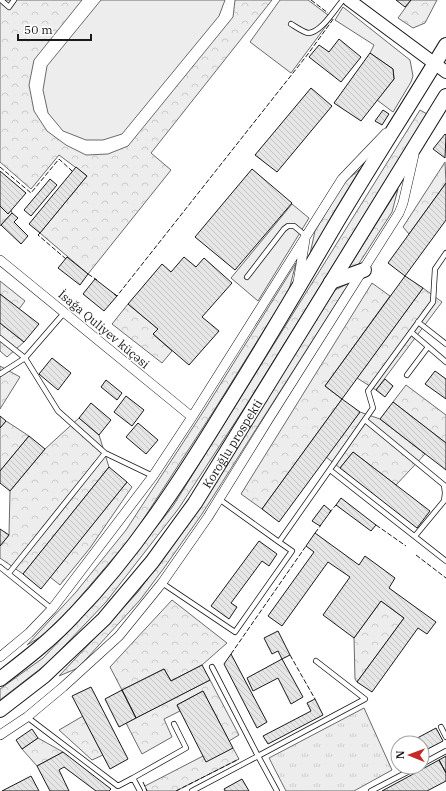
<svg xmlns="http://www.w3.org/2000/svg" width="446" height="791" viewBox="0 0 446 791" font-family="'IBM Plex Serif',serif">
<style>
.grass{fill:url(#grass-tufts);stroke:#6a6a6a}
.forest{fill:url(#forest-crowns);stroke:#6a6a6a}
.built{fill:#ededed;stroke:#6a6a6a}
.building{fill:url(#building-back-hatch);stroke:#1a1a1a}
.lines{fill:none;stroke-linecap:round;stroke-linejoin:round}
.lane-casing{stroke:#1a1a1a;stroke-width:6}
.street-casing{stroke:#1a1a1a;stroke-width:10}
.secondary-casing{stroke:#1a1a1a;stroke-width:14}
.primary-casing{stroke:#1a1a1a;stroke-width:16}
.lane{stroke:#fff;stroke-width:4.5}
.street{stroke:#fff;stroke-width:9}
.secondary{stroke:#fff;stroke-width:12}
.primary{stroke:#fff;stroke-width:14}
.fence{stroke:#1a1a1a;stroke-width:1;stroke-dasharray:5 2;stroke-linecap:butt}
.labels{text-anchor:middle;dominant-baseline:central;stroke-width:3;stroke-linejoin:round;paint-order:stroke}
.street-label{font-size:12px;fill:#1a1a1a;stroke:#fff}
</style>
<defs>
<pattern id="grass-tufts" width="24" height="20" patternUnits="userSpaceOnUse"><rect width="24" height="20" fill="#ededed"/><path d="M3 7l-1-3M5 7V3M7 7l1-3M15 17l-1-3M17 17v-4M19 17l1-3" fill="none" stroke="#cbcbcb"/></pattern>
<pattern id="forest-crowns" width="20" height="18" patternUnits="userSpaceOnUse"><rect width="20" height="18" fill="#ededed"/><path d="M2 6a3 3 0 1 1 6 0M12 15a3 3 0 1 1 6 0" fill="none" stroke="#cbcbcb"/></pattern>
<pattern id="building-back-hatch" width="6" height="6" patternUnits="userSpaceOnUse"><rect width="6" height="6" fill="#e6e6e6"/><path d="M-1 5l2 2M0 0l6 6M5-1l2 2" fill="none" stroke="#c5c5c5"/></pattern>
</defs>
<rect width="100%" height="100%" fill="#fff"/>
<path class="grass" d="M364,708L392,770L354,791H286L269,758Z"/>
<path class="forest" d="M0,0H82L34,60L29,85L34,111L47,131L66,145L86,155L108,154L128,146L233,17L235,0H272L151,153L171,170L88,274L40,233L87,176L59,155L31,189L0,162Z
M411,0H437L425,23L413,28L398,18Z
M420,110L427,114L245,407L179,508L106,602L49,662L0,700V689L43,658L100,598L173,506Z
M445,162L446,183L409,234L403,227Z
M367,164L310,254L315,231L345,181Z
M398,189L392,212L358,265L346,272Z
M0,206L8,213L11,210L12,213L0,226Z
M296,263L289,290L215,409L133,535L68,611L42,636L27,645L76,592L126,530L205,409Z
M0,281L25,301L19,309L0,294Z
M349,283L202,514L164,568L140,600L78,668L59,676L138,592L206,497L335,290Z
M372,283L390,296L325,386L342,399L262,509L241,494Z
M423,288L442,302L376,390L357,378Z
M128,304L158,329L153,334L172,351L162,363L112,324Z
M0,323L24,342L7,357L0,351Z
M0,366L20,377L0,409Z
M406,385L446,415V443L393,402Z
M360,412L380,419L425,454L396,485L353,452L340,468L326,457Z
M79,418L99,435L109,467L23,574L0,558V546L9,535L10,491L45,449Z
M6,421L29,436L0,471V428Z
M127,482L132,487L90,548L60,585L50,577Z
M172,600L227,643L202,665L171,681L164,669L122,690L110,667Z
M381,601L404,618L357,682L355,679L354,638Z
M210,680L239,735L229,741L203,691L177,705L180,711L164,719L172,737L142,754L126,723Z
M83,716L103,755L92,760L59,730Z
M38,738L63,752L37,766L22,749Z
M233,748L239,759L176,791H147L145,786L203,756Z"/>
<path class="built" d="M101,0H225L219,16L122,134L103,140H86L63,131L48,113L43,90L47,66Z
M280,0H308L332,18L291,73L250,42Z
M343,7L410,60L413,76L411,82L393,112L377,100L394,79L393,69L370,53L374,45L335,20Z
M292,204L309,218L258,301L231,278Z"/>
<path class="building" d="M396,0H411L405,7Z
M339,39L361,57L341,82L309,57L319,45L329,52Z
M370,53L393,69L394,79L361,121L334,103Z
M311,88L332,106L277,172L255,155Z
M383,110L389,114L382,125L375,121Z
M445,134L446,135L445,158L433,149Z
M76,167L87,176L40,233L29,224Z
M252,169L292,203L235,270L195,237Z
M0,171L26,193L8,214L0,206Z
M50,179L57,185L31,216L24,210Z
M446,183V220L405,276L388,263Z
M12,213L18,218L14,222L28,236L21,244L1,225Z
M67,257L88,274L80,285L58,268Z
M184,257L196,267L204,258L232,283L202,317L219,331L189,365L153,334L158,329L128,304L162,264L171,272Z
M405,276L423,288L342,399L325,386Z
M95,279L117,296L104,311L83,294Z
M0,294L39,324L24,342L0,323Z
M52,358L71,373L58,390L39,374Z
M435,371L446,379V399L425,384Z
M385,379L393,386L385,397L376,390Z
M106,380L122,393L117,400L101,387Z
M126,396L144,410L132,426L114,412Z
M342,399L360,412L279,522L262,509Z
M393,402L446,443V470L380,419Z
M91,403L111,420L99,435L79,418Z
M0,416L6,421L0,428Z
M138,423L158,440L146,454L126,437Z
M29,436L45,449L10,491L0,483V471Z
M353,452L430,511L417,528L340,468Z
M109,467L127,482L41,589L23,574Z
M341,498L376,525L371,531L336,505Z
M324,505L331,511L320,526L312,521Z
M0,529L9,535L0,546Z
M315,533L359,565L365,556L395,578L389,588L436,622L427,634L418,628L372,692L357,682L404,618L381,601L354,638L323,615L350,577L328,562L282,626L268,616L314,552L306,546Z
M259,541L277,554L269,566L262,561L231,603L237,607L229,619L211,606Z
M278,631L290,655L282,659L278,651L272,654L264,638Z
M231,654L267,722L257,728L224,664Z
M282,659L303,697L291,704L278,678L253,691L247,678Z
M202,665L210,680L136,718L122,690L164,669L171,681Z
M91,687L128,759L110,769L72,696Z
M122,690L136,718L119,727L105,699Z
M203,691L233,748L206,762L177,705Z
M315,699L323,715L268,744L263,736L311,711L307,703Z
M436,728L443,741L422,752V743H408Z
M32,729L38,738L22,749L16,740Z
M63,752L111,789L109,791H96L64,767L59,770L69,791H50L37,766Z
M446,756V773L439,760Z
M439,760L446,773V781L427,791H382Z
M31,776L39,791H2Z
M242,779L249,791H225L224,789Z"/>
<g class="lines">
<defs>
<path id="lane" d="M1,0L9,7L14,0
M291,24C296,27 303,32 308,33C321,33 335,9 343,0
M247,277L284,229L288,226H294L306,236
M418,322L446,344
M411,332L446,362
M0,338L25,358L64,313
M0,374L25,358L58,411L105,453L153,476
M407,375L428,347
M365,420L444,485L445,493L444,501L415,536
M330,470L446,561
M219,499L279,542L373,408L368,391L433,302L435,269L446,253
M0,567L52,609
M9,573L105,453
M162,583L235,632L292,551L279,542
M212,667L258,756L365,699L316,661
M27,717L118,786L133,778L140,791
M441,727L446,737
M422,764L446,751
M133,778L186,748L174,724
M192,791L258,756L277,791
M371,791L417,767"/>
<path id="street" d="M0,260L192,417
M298,282L305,240
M0,657L29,633L52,609L153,476L192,417L342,179L386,133
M0,735L27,717L63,687L119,636L162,583L208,517L268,420L399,213L403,203L414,155"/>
<path id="secondary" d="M349,0L446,72"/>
<g id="primary">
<path d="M331,282L364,270"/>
<path d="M0,679C26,659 52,639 74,615C133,554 180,482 224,410C261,351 296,292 331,232C368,169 408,108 446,45"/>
<path id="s1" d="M0,710L44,676L104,619L152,562L195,503L446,96"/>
</g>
</defs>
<use href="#lane" class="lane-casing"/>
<use href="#street" class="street-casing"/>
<use href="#secondary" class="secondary-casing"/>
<use href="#primary" class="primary-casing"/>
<use href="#lane" class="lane"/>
<use href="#street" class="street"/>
<use href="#secondary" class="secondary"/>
<use href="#primary" class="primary"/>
<path class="fence" d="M311,0L328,13
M0,167L31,193L59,159L72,171
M40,233L38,235L66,259
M88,274L97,280
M114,294L117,296L308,54L334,18
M329,513L336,505
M376,525L406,546
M315,533L321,525
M416,555L446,578
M231,654L306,546
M290,655L315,699
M143,782L147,791
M176,791L239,759"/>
</g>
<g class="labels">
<g class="street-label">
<text transform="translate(104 329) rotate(40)">İsağa Quliyev küçəsi</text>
<text stroke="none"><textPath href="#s1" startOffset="356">Koroğlu prospekti</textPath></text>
</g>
</g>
<g transform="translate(410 755) rotate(271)"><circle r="19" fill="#ffffff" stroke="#a3a3a3"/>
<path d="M0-3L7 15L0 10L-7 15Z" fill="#c62828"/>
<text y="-6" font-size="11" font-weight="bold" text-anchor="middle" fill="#1a1a1a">N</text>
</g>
<path d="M18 34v6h73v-6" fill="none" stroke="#1a1a1a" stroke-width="2"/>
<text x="24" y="34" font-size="12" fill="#1a1a1a" stroke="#ffffff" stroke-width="3" paint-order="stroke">50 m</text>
</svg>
